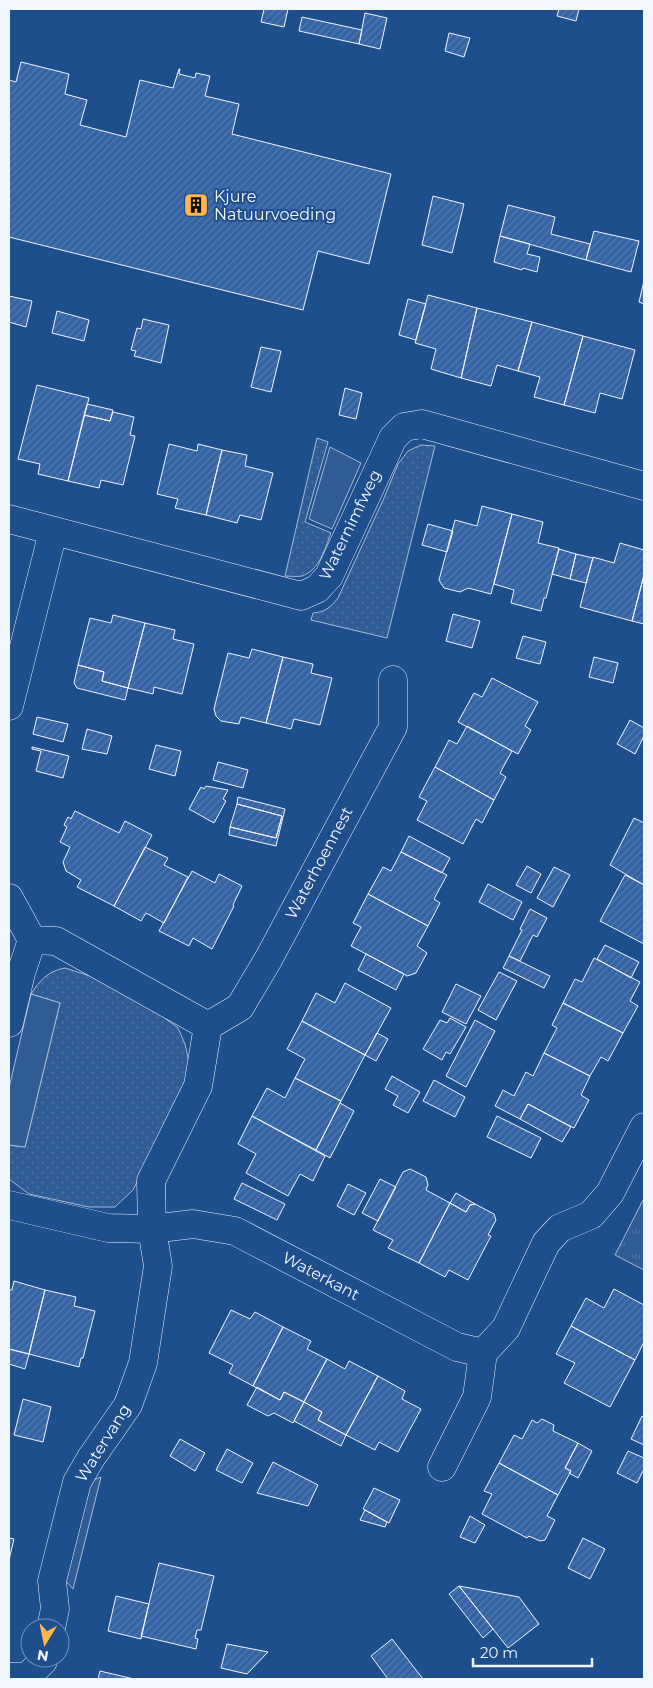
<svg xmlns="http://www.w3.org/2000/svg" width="653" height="1688" viewBox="0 0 653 1688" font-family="Montserrat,sans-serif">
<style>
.grass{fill:url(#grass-dots);stroke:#a8bbd7}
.park{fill:url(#park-tufts);stroke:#a8bbd7}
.built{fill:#305b95;stroke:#a8bbd7}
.building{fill:url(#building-hatch);stroke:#f2f6ff}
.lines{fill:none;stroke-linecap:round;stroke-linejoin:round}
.minor-casing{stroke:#f2f6ff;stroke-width:29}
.minor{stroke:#1f4e8c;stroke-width:28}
.labels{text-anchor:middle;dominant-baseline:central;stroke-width:4;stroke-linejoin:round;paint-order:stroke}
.poi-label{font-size:16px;fill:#f2f6ff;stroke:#1f4e8c;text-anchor:start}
.street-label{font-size:16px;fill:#f2f6ff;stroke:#1f4e8c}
</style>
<defs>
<pattern id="grass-dots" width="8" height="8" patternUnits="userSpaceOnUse" patternTransform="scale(1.25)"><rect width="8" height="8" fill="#305b95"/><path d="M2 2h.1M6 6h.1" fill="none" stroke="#4e73a5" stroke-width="1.8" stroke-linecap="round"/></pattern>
<pattern id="park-tufts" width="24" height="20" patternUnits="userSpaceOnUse" patternTransform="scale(1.25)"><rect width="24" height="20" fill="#305b95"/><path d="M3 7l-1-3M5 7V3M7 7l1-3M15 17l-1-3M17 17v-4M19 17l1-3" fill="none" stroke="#4e73a5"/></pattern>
<pattern id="building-hatch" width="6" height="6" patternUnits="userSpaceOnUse" patternTransform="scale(1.25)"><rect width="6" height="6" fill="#3563a3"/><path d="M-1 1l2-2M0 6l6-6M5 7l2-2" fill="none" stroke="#537ab1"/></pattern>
</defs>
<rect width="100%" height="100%" fill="#1f4e8c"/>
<path class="grass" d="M317,438L328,442L305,522L331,533C325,548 320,570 302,576C297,577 290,576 285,576Z
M421,445L435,446L387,638L311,620L313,613C325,612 330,608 338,598L384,498L398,464L408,451Z
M65,968L90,976L153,1009L178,1028L185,1044L189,1062L186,1084L133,1190L115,1207H89L29,1194L9,1179V1145L25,1147L60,1003L31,994C40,980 48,971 65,968Z"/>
<path class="park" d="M644,1198V1270L615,1255Z"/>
<path class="built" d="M330,447L361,463L332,529L309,519Z
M31,994L60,1003L25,1147L9,1145V1088Z
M101,1477L73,1589L64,1579L88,1482Z"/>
<path class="building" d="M264,9H288L284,27L261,22Z
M559,9H579L576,21L557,16Z
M365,13L387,18L380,49L359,44Z
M302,17L362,30L359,44L299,31Z
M449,33L470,38L464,57L445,51Z
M21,62L69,74L65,94L87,100L80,125L126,137L140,80L173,88L179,69H180L179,74L195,78L196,73L210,76L205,96L239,104L232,134L391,174L369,264L318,251L303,310L9,237V80L16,82Z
M433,196L464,204L452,253L422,245Z
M508,205L555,217L551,234L590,244L586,260L500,236Z
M594,231L639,241L631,272L586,260Z
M500,236L530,244L527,254L540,257L537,272L523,268L522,270L494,262Z
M644,281V304L639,302Z
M428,295L477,308L461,378L431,369L436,349L415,343Z
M9,296L32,301L26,327L9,322Z
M408,299L426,304L416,340L399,335Z
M477,308L532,322L518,371L497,365L491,386L461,378Z
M57,311L89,320L84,341L52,333Z
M143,319L169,325L161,363L134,356L136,351L131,350L137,328L141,329Z
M532,322L583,336L564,405L534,397L540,377L518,371Z
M583,336L635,350L622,399L600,393L595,413L564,405Z
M261,347L281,351L271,392L251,387Z
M37,385L89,398L68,481L38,474L40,464L18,459Z
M345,388L362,393L356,419L339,415Z
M87,404L113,410L110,421L84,415Z
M113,412L134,417L130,435L135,436L123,485L101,480L99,488L68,481L84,415L110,421Z
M169,444L197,451L198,444L222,450L206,515L175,508L178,499L157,494Z
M222,450L247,455L245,466L273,473L261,520L240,515L237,523L206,515Z
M482,506L512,514L491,594L468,588L460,592L444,588L439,580L455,520L477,526Z
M512,514L543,522L538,543L559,548L546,598H544L541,611L511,603L514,590L494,584Z
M428,524L453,531L447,552L422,545Z
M620,543L644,550V575L632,621L580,607L593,557L614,563Z
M559,549L576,554L570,579L552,574Z
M576,554L593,558L586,583L570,579Z
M644,575V624L632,621Z
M453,614L480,621L472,648L446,641Z
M113,615L145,623L128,688L102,681L104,672L78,665L90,618L111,623Z
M145,623L175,630L173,639L194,644L182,694L154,687L153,694L128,688Z
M523,636L546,642L540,664L516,658Z
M252,649L283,657L266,723L241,717L239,724L221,721L216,716L214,709L228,653L249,658Z
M283,657L313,664L311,673L332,678L320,725L294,719L291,729L266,723Z
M594,657L618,663L613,683L589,677Z
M78,665L104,672L102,681L128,688L125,700L77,688L74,683Z
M492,678L538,702L525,726L531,730L518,754L458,722L474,693L482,697Z
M37,717L68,724L63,742L33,734Z
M630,720L644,728V736L635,754L617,744Z
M467,726L512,751L500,773L506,777L494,800L435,767L449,740L457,744Z
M87,729L112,736L107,754L82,749Z
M156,745L181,751L175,776L149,769Z
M32,747L69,756L63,778L36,771L41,751L32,749Z
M218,762L248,770L243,788L213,780Z
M435,767L494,800L482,823L476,819L463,844L417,820L427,801L419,797Z
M206,786L228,790L223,799L226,801L214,823L189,809L201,787L204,789Z
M238,797L285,809L276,846L229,835L230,827L276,838L282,816L237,804Z
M237,804L282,816L276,838L230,827Z
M75,811L119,833L125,821L152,835L114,906L77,887L81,880L66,871L63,862L70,847L60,842L67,827L64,825L68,817L71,819Z
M634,818L644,823V885L610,865Z
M409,836L450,858L442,873L401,852Z
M145,847L168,858L164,865L188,877L164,923L146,913L141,921L114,906Z
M401,852L447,875L434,899L440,903L428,926L368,894L383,867L391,871Z
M527,866L541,874L531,893L516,885Z
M554,867L570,875L553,907L537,898Z
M192,871L215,883L219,874L242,886L233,905L234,906L212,949L193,938L189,946L159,931Z
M625,875L644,885V944L600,921Z
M488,884L522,902L513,920L479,902Z
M368,894L428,926L417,946L427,953L416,973L407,976L404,974L351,946L361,927L353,923Z
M530,909L547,918L537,937L533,935L520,961L509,956L522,930L520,929Z
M605,945L639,962L631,978L597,959Z
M366,954L404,974L396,990L358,970Z
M509,956L550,976L544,988L503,968Z
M594,958L640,982L630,1001L638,1006L623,1033L563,1003L575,979L582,982Z
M499,972L517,981L496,1020L478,1010Z
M345,983L391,1008L365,1055L302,1021L316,993L335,1003Z
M456,984L481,996L466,1024L442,1012Z
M563,1003L623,1033L608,1061L601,1057L590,1076L544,1053L557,1028L552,1025Z
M450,1018L466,1027L450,1054L446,1052L442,1060L423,1049L440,1020L447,1023Z
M475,1020L495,1031L466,1087L446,1076Z
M302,1021L365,1055L341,1101L295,1078L305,1059L287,1049Z
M377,1033L388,1039L376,1061L365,1055Z
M544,1053L590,1076L581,1095L589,1100L574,1128L528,1104L520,1119L495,1106L503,1090L514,1096L526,1072L533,1076Z
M392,1076L420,1092L408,1113L393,1105L398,1096L385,1089Z
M295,1078L341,1101L316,1150L252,1116L267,1088L285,1098Z
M434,1080L465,1097L455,1117L423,1101Z
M340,1103L354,1111L330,1158L316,1150Z
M528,1104L571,1127L562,1142L520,1119Z
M252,1116L325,1156L313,1181L300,1174L288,1196L246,1173L256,1154L238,1144Z
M497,1116L541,1138L531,1158L487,1137Z
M410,1169L426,1177L428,1185L426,1190L450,1203L419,1263L388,1248L393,1240L373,1230L403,1172Z
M380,1179L396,1187L378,1221L362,1213Z
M242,1183L285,1204L277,1220L234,1199Z
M348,1184L366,1193L354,1215L337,1206Z
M456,1193L475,1204L470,1205L466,1212L450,1203Z
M450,1203L466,1212L470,1205L475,1204L494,1214L496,1220L488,1235L491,1236L468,1280L449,1270L445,1277L419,1263Z
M14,1281L45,1290L29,1354L9,1349V1290H12Z
M614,1289L644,1305V1342L635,1360L571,1326L586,1298L604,1308Z
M45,1290L76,1297L74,1306L95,1311L83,1358H81L79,1367L29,1354Z
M231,1310L250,1319L255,1312L283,1327L253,1386L229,1373L233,1365L209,1353Z
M571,1326L635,1360L610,1407L564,1383L575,1363L556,1354Z
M283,1327L311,1341L307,1349L327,1359L304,1402L284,1392L280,1400L253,1386Z
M9,1349L29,1354L25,1369L9,1364Z
M327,1359L345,1369L349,1361L378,1376L346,1435L318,1420L322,1412L304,1402Z
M378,1376L405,1391L402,1399L421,1409L398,1452L379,1442L375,1450L346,1435Z
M257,1387L280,1400L284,1392L304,1402L293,1423L274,1413L268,1416L247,1405Z
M23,1399L51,1407L43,1442L14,1435Z
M304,1402L322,1412L318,1420L346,1435L341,1446L294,1421Z
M642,1416L644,1417V1445L631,1439Z
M542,1419L554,1425L553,1431L578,1443L565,1468L571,1471L558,1495L499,1463L514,1435L522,1439L532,1420L537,1423Z
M180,1439L205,1453L195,1471L170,1456Z
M578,1443L592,1451L578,1478L569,1473L571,1471L565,1468Z
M227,1449L253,1463L242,1483L216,1470Z
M628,1451L644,1458V1469L637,1483L617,1473Z
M273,1462L318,1485L308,1506L257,1493Z
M499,1463L558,1495L547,1516L555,1520L545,1540L540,1541L529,1536L527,1538L482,1514L492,1494L484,1491Z
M374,1488L400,1500L389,1523L363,1509Z
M365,1510L387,1522L385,1527L360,1520Z
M470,1516L485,1525L475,1543L460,1537Z
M9,1538L14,1539L9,1560Z
M583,1538L605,1549L590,1579L568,1568Z
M159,1563L214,1576L201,1630H197L195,1638L198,1639L196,1649L141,1636Z
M459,1586L519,1597L539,1624L508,1648Z
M459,1586L493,1629L483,1638L449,1594Z
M116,1596L149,1604L141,1639L108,1631Z
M392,1639L423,1679H388L371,1656Z
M227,1644L268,1652L247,1674L221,1668Z
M100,1671L134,1679H98Z"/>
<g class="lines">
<defs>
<path id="minor" d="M9,519L301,596L317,589L329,576L393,438L404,427L422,424L644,486
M9,706L53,532
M9,898L32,940
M32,940L56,941L208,1026
M9,1023L21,973L32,940
M9,1205L108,1228L152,1229L193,1224L235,1231L457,1347L483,1353
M442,1467L477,1397L483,1353L506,1328L546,1243L560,1228L591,1215L610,1193L644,1127
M51,1628L55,1609L52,1581L77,1482L91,1458L128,1405L143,1363L158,1266L152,1229L151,1181L198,1086L208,1026L240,1007L269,958L393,727V680
M9,1677L28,1676L43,1661V1658"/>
</defs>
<use href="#minor" class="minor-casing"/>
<use href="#minor" class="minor"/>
</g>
<defs>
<symbol id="building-square" viewBox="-11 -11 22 22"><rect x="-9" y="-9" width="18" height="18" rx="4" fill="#ffb74d" stroke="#1f4e8c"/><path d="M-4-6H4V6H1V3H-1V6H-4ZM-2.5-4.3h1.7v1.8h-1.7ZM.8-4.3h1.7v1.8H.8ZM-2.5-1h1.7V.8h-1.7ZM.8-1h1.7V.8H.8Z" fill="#111"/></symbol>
</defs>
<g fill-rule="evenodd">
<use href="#building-square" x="182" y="191" width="28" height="28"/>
</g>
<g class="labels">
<g class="poi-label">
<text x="214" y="196">Kjure<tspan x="214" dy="18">Natuurvoeding</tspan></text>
</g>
<g class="street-label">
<text transform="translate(350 525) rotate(-64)">Waternimfweg</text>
<text transform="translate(319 863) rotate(-62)">Waterhoennest</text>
<text transform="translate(321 1276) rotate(28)">Waterkant</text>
<text transform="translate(103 1443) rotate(-58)">Watervang</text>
</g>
</g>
<rect width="653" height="1688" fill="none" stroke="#f2f6ff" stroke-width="20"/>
<g transform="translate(45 1643) rotate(190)"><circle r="24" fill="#1f4e8c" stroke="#7391ba"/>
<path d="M0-4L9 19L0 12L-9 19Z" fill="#ffb74d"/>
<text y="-8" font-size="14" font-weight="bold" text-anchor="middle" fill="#f2f6ff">N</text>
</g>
<path d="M473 1658v8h119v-8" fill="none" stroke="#f2f6ff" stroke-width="2.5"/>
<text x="480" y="1658" font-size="15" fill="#f2f6ff" stroke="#1f4e8c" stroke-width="4" paint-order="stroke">20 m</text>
</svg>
